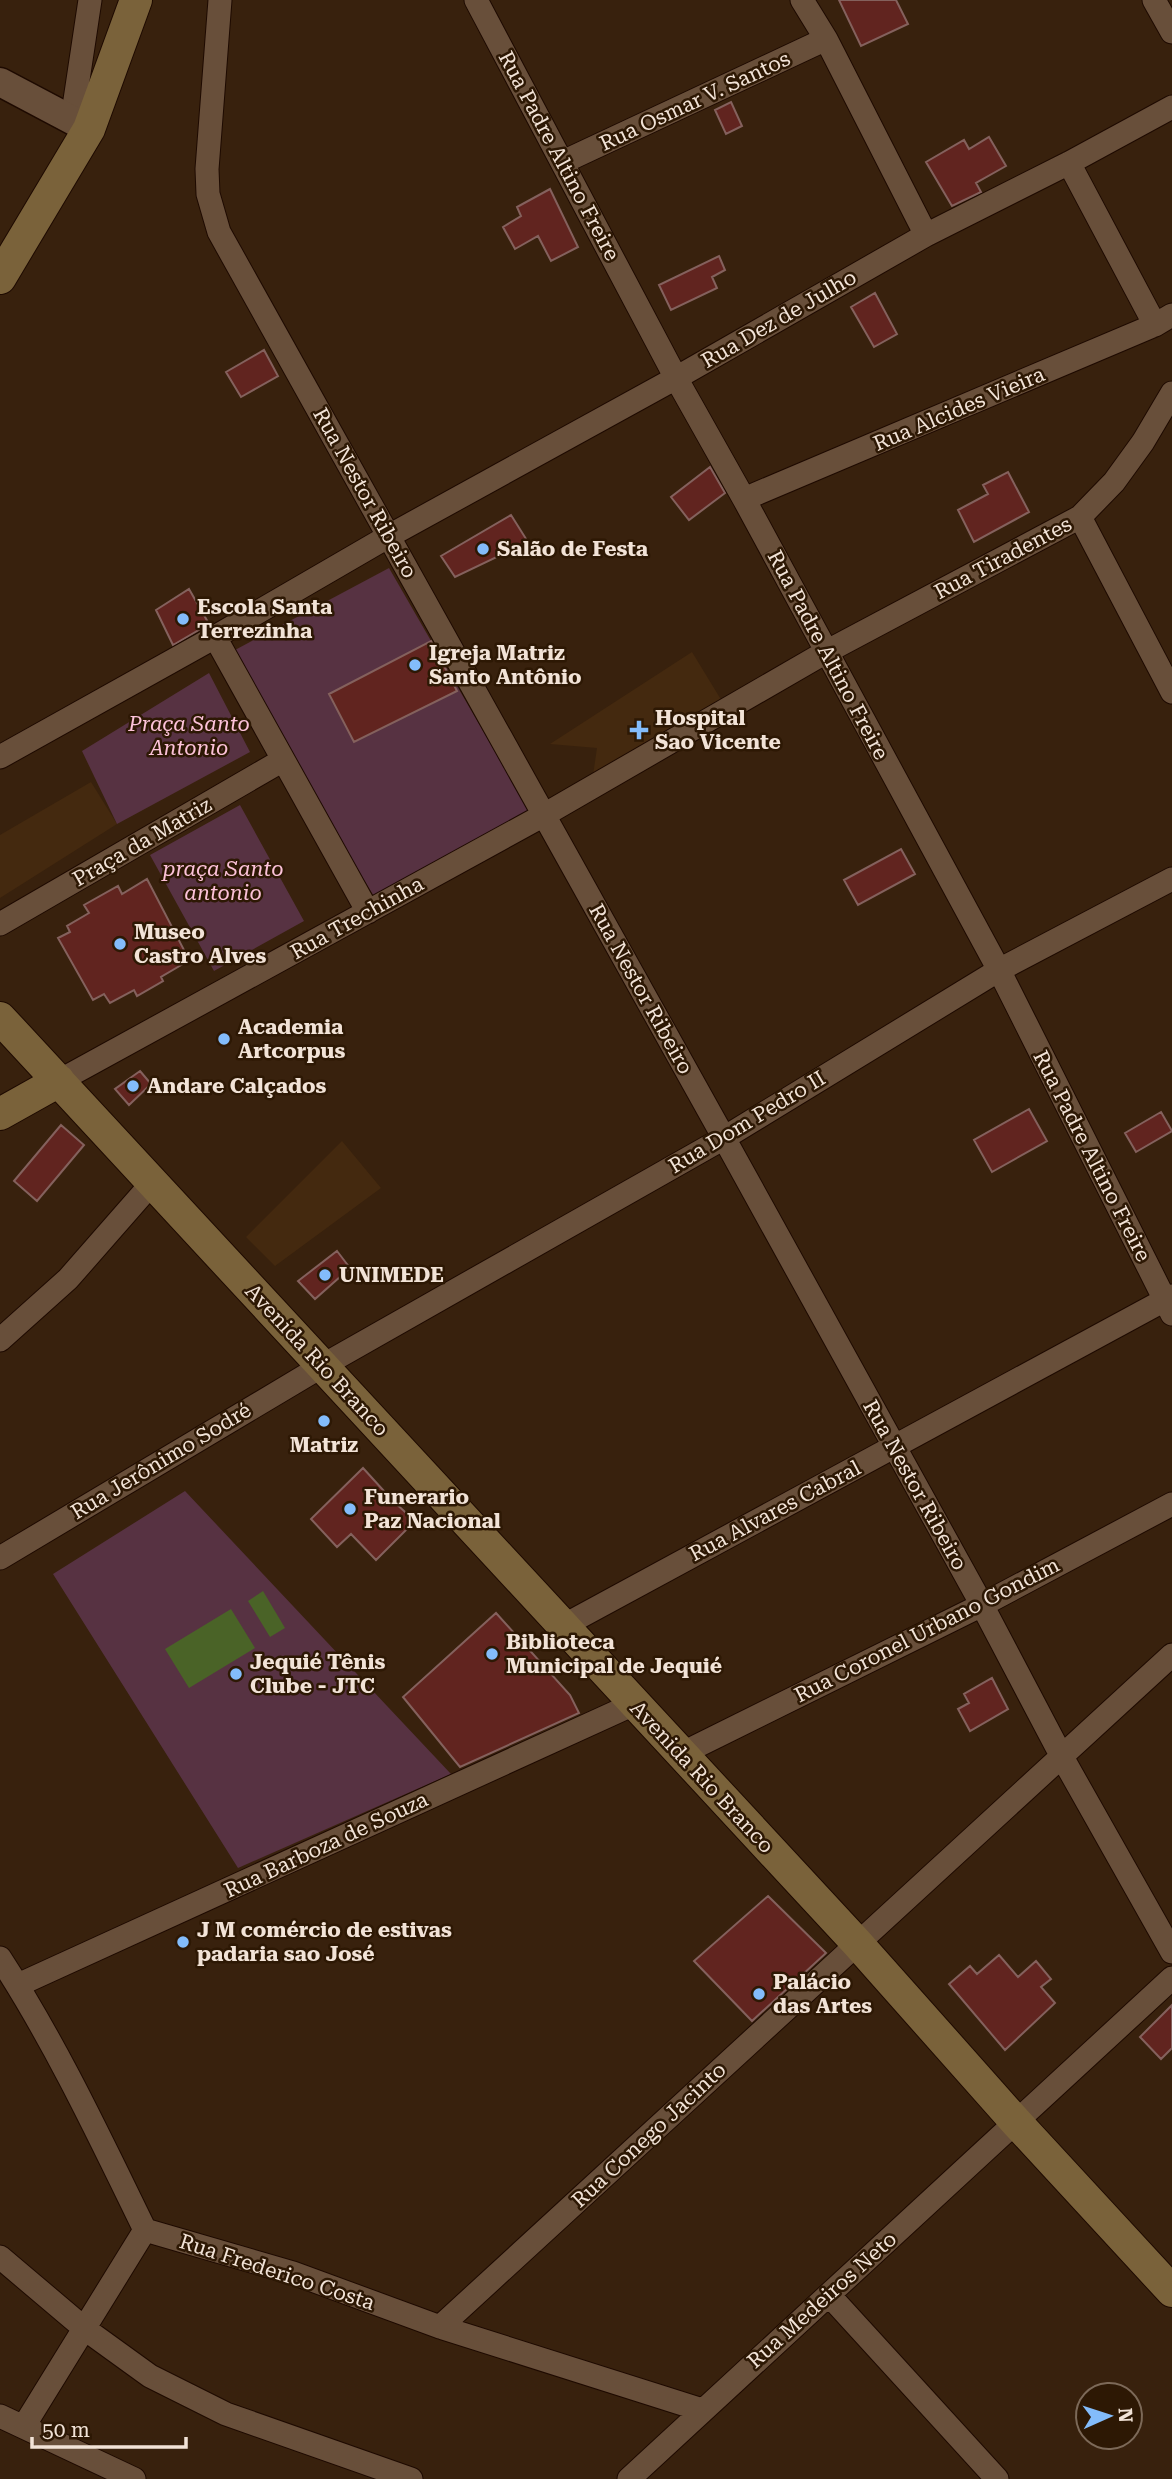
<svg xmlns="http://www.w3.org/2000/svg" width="1172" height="2479" viewBox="0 0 1172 2479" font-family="'Roboto Serif',serif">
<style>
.built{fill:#44290f}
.green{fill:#573242}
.water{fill:#4a6327}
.building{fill:#61241f;stroke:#84615d;stroke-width:2}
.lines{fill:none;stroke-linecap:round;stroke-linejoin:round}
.minor-casing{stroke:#1e0a00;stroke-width:25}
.tertiary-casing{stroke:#1e0a00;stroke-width:31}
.secondary-casing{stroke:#1e0a00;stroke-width:34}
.minor{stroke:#684f3a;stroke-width:23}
.tertiary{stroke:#684f3a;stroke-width:28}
.secondary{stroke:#7a623a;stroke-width:32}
.poi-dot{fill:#83bcfb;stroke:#2d1804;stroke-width:2.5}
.labels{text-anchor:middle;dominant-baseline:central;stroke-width:5;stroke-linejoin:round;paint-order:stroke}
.street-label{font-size:21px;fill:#f2e3d7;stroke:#2d1804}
.poi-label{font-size:21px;font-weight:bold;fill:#f2e3d7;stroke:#2d1804;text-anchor:start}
.park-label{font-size:21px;font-style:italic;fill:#fcc2d9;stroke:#2d1804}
</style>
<rect width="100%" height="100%" fill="#38210d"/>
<path class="built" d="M692,652L731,716L591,789L597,748L550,744Z
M91,782L117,824L0,898V835Z
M342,1141L381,1188L275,1266L246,1237Z"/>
<path class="green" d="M389,568L532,816L378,903L319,805L235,650Z
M209,673L250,752L117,824L82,751Z
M240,805L304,921L214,971L150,855Z
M185,1491L451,1774L238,1868L53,1574Z"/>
<path class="water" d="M263,1591L285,1628L270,1637L248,1601Z
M231,1609L255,1648L189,1688L165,1649Z"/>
<path class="building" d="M839,0H896L908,24L861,46Z
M731,102L742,126L726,134L715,110Z
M989,137L1006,166L976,183L981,192L952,206L926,162L964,140L969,149Z
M550,189L578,247L551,261L538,236L515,249L503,227L521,216L517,207Z
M719,256L725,270L712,277L717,288L671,310L659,285Z
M875,293L897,334L874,347L851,307Z
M264,350L278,376L241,397L226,372Z
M710,467L725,493L689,520L671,497Z
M1008,472L1029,512L974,542L958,510L988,494L983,485Z
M511,515L528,542L455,577L441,556Z
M189,589L209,624L173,645L156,610Z
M431,641L457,691L354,742L329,694Z
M901,849L915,874L858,905L844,880Z
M147,879L184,950L177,954L183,964L161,977L163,981L137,996L134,990L110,1003L104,994L93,1000L58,938L70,932L67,926L89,913L84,905L118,886L122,894Z
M140,1071L151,1084L129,1105L115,1089Z
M1029,1109L1047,1141L992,1172L974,1140Z
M1161,1112L1172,1131L1136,1152L1125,1133Z
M61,1125L84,1145L37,1201L14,1181Z
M337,1251L350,1268L315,1299L298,1281Z
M363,1468L393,1501L415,1521L376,1560L351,1534L337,1547L311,1519Z
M496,1613L570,1695L579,1713L460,1767L403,1697Z
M992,1678L1008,1709L970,1731L958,1709L969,1703L964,1694Z
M768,1896L826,1953L752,2021L694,1961Z
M999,1955L1018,1977L1036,1961L1051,1979L1041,1987L1055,2003L1005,2050L949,1984L970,1966L977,1974Z
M1172,2005V2048L1161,2059L1140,2037Z"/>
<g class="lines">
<defs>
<path id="minor" d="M220,0L207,169L208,194L219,232L724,1138L982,1605L1062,1757L1172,1952
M476,0L676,378L744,499L999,970L1172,1314
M802,0L826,39L926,235
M1154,0L1172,32
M72,120L90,0
M563,162L826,39
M1069,163L1155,325
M744,499L1155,325L1172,315
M1080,517L1172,692
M215,637L368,912
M0,757L215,637L389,536L676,378L926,235L1069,163L1172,107
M0,924L283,760
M59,1081L544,815L826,652L1080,517L1114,482L1143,442L1172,393
M0,1340L68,1279L153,1182
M0,1558L322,1366L724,1138L999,970L1172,879
M563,1626L1172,1296
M681,1754L982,1605L1172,1504
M0,1958C56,2044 100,2138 145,2230L293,2273L440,2327L702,2410
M18,1985L634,1704
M0,2257L85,2329L150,2376L226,2414L411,2479
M829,2295L997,2479
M440,2327L1172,1655
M0,2416L134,2479
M24,2426L145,2230
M629,2479L1172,1978"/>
<path id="tertiary" d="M0,82L89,129"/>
<path id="secondary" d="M0,278L89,129L136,0
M0,1018L857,1943L1016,2122L1172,2291
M0,1114L59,1081"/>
</defs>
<use href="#minor" class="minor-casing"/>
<use href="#tertiary" class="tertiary-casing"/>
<use href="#secondary" class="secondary-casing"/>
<use href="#minor" class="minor"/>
<use href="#tertiary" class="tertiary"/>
<use href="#secondary" class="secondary"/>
</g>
<g class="poi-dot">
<circle cx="483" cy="549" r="7"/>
<circle cx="183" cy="619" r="7"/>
<circle cx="415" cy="665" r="7"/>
<path d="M635.5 719.5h7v7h7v7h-7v7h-7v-7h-7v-7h7z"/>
<circle cx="120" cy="944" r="7"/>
<circle cx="224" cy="1039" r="7"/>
<circle cx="133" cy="1086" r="7"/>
<circle cx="325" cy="1275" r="7"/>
<circle cx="324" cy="1421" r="7"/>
<circle cx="350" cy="1509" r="7"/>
<circle cx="492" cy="1654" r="7"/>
<circle cx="236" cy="1674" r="7"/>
<circle cx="183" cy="1942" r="7"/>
<circle cx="759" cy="1994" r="7"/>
</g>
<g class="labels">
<g class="street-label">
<text transform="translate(695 101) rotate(-25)">Rua Osmar V. Santos</text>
<text transform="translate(559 156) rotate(62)">Rua Padre Altino Freire</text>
<text transform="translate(779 319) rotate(-30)">Rua Dez de Julho</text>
<text transform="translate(959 409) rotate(-23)">Rua Alcides Vieira</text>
<text transform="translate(365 493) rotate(61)">Rua Nestor Ribeiro</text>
<text transform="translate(1003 558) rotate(-28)">Rua Tiradentes</text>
<text transform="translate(828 655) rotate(62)">Rua Padre Altino Freire</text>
<text transform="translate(142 842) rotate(-30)">Praça da Matriz</text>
<text transform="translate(357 918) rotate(-29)">Rua Trechinha</text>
<text transform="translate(641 989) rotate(61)">Rua Nestor Ribeiro</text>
<text transform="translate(747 1122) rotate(-31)">Rua Dom Pedro II</text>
<text transform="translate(1092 1156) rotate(63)">Rua Padre Altino Freire</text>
<text transform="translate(317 1360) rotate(47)">Avenida Rio Branco</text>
<text transform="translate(161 1461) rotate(-31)">Rua Jerônimo Sodré</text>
<text transform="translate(915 1485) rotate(61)">Rua Nestor Ribeiro</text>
<text transform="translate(775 1511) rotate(-28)">Rua Alvares Cabral</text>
<text transform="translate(927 1630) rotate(-27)">Rua Coronel Urbano Gondim</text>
<text transform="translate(702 1777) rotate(47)">Avenida Rio Branco</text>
<text transform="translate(326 1845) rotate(-25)">Rua Barboza de Souza</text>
<text transform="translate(649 2135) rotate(-43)">Rua Conego Jacinto</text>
<text transform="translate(277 2272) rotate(18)">Rua Frederico Costa</text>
<text transform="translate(822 2300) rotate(-42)">Rua Medeiros Neto</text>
</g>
<g class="poi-label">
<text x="497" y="549">Salão de Festa</text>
<text x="197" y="607">Escola Santa<tspan x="197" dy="24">Terrezinha</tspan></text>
<text x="429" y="653">Igreja Matriz<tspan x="429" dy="24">Santo Antônio</tspan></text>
<text x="655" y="718">Hospital<tspan x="655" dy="24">Sao Vicente</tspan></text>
<text x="134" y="932">Museo<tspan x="134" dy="24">Castro Alves</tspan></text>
<text x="238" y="1027">Academia<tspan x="238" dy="24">Artcorpus</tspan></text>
<text x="147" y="1086">Andare Calçados</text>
<text x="339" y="1275">UNIMEDE</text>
<text x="324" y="1445" text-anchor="middle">Matriz</text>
<text x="364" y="1497">Funerario<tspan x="364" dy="24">Paz Nacional</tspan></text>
<text x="506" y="1642">Biblioteca<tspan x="506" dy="24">Municipal de Jequié</tspan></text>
<text x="250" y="1662">Jequié Tênis<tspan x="250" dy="24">Clube - JTC</tspan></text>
<text x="197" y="1930">J M comércio de estivas<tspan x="197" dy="24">padaria sao José</tspan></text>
<text x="773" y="1982">Palácio<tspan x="773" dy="24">das Artes</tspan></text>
</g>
<g class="park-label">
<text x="189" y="724">Praça Santo<tspan x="189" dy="24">Antonio</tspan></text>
<text x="223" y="869">praça Santo<tspan x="223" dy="24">antonio</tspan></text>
</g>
</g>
<g transform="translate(1109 2416) rotate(87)"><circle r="33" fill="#2d1804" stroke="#7c6958" stroke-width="2"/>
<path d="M0-5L12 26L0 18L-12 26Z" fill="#83bcfb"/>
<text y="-10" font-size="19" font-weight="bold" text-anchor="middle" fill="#f2e3d7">N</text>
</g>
<path d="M32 2437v10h154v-10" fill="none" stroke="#f2e3d7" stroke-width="3.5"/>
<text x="42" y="2437" font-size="21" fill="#f2e3d7" stroke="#2d1804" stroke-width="5" paint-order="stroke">50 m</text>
</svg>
